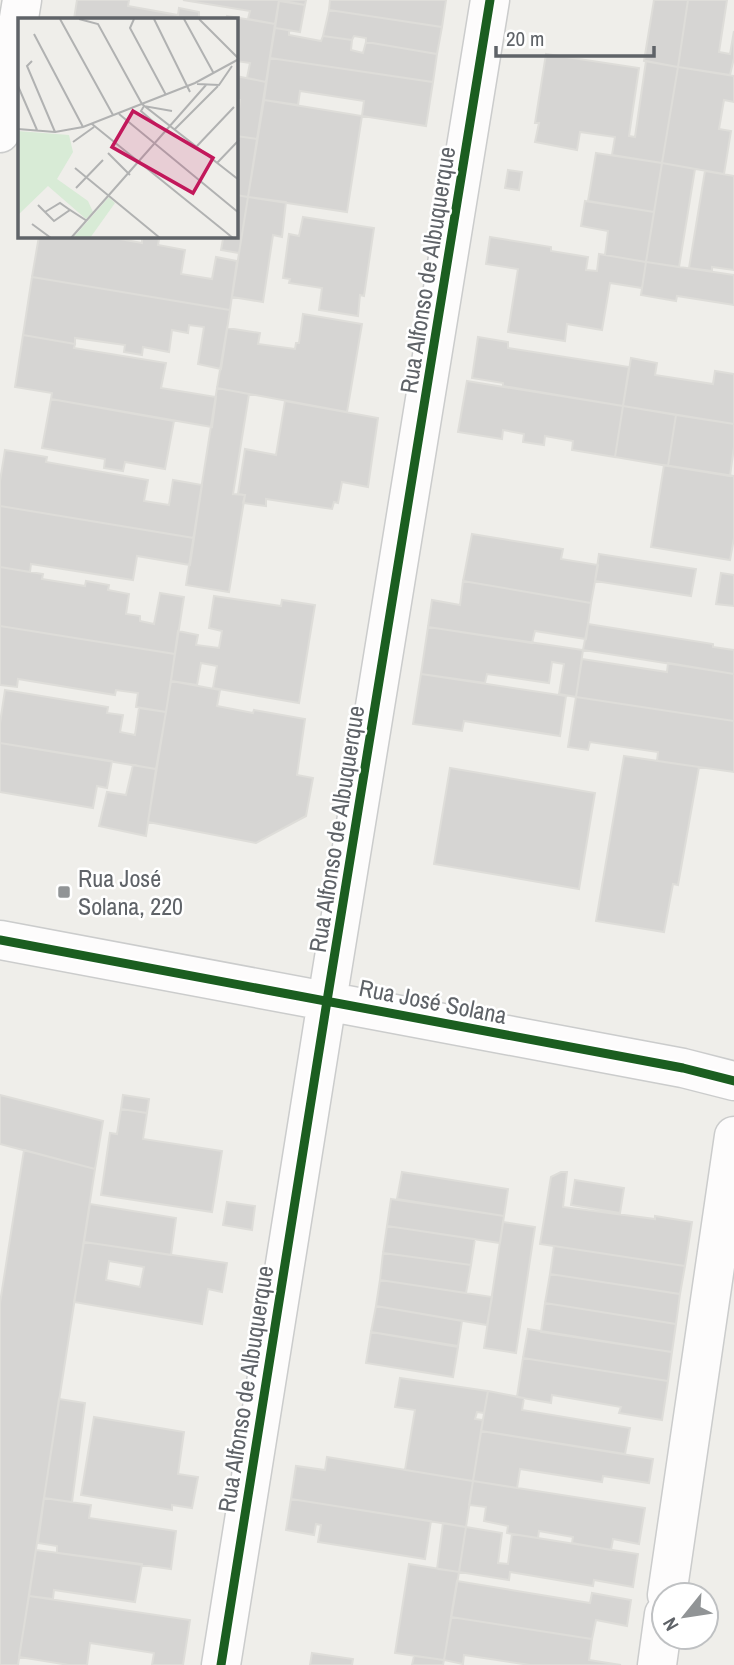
<svg xmlns="http://www.w3.org/2000/svg" width="734" height="1665" viewBox="0 0 734 1665" font-family="'Archivo Narrow',sans-serif">
<style>
.building{fill:#d6d5d3;stroke:#deddd9;stroke-width:2;fill-rule:evenodd}
.lines{fill:none;stroke-linecap:round;stroke-linejoin:round}
.minor-casing{stroke:#cbcccc;stroke-width:41}
.minor{stroke:#fdfcfc;stroke-width:38}
.cycleway-casing{stroke:#fff;stroke-width:13}
.cycleway{stroke:#1b5e20;stroke-width:9}
.poi-dot{fill:#919496;stroke:#fff;stroke-width:2.5}
.labels{text-anchor:middle;dominant-baseline:central;stroke-width:5;stroke-linejoin:round;paint-order:stroke}
.street-label{font-size:24px;fill:#5f6368;stroke:#fff}
.poi-label{font-size:24px;fill:#5f6368;stroke:#fff;text-anchor:start}
.inset-road{fill:none;stroke:#b1b2b2;stroke-width:2}
.view{fill:#c2185b;fill-opacity:0.15;stroke:#c2185b;stroke-width:3.5}
.inset-edge{fill:none;stroke:#5f6368;stroke-width:3.5}
</style>
<rect width="100%" height="100%" fill="#efeeea"/>
<path class="building" d="M77,0H129L128,6L178,15L179,8L199,12V17L209,19H74Z
M183,0H279L275,24L248,19L250,11Z
M279,0H306L305,5Z
M330,0H446L442,27L329,10Z
M654,0H688L678,67L644,61Z
M688,0H727L719,52L730,54L734,31V58L730,75L678,67Z
M279,1L305,5L300,32L275,28Z
M329,10L442,27L437,54L366,42V38L354,36L352,40L323,36Z
M227,16L275,24L266,82L247,78L250,63L236,61V19H226Z
M275,28L289,30V35L321,41L323,36L352,40L351,50L363,53L366,42L437,54L433,82L270,58Z
M546,54L639,68L629,136L635,137L646,61L678,67L662,163L612,155L615,137L580,132L577,150L535,142L539,123H535Z
M270,58L433,82L426,126L362,116L364,101L300,91L298,105L264,100Z
M678,67L734,76V102L724,100L719,129L731,131L724,174L662,163Z
M236,76L266,82L257,139L236,136L240,100H236Z
M264,100L362,116L347,212L248,197Z
M236,136L257,139L248,197L236,195Z
M596,153L662,163L654,212L588,201Z
M662,163L695,169L679,267L646,262Z
M508,170L522,172L519,190L505,188Z
M705,171L734,176V270L712,267V271L689,268Z
M236,195L248,197L239,253L221,250L223,239L219,238V236H236Z
M248,197L286,202L282,237L273,235L263,302L232,297Z
M585,201L654,212L646,262L605,255L608,231L581,226Z
M303,217L374,228L364,296L360,295L358,316L319,310L322,288L289,283L290,279L283,278L289,234L299,236Z
M39,236H104L142,243V237L159,239L158,245L185,250L181,274L212,279L216,257L237,261L230,310L32,277Z
M490,237L551,247V251L588,257L586,270L597,271L599,254L646,262L642,288L610,283L602,330L567,324L565,341L508,332L518,269L486,264Z
M646,262L734,275V305L677,296L676,301L641,295Z
M32,277L230,310L221,369L198,364L204,327L189,325L188,333L172,330L169,352L143,347L142,355L124,352L125,345L75,338V344L23,335Z
M303,314L362,324L347,412L217,388L227,328L260,333L258,344L295,349L296,343H299Z
M23,335L75,344L74,348L166,363L161,388L216,397L212,427L51,399L52,393L15,387Z
M478,337L508,342V348L629,367L623,406L503,386V383L472,378Z
M631,358L657,363L655,375L713,384L715,371L734,374V424L623,406Z
M467,381L623,406L615,457L572,450L573,441L545,436L544,445L523,442L524,434L503,430L502,439L458,432Z
M217,388L249,394L233,494L245,495L229,592L186,585Z
M51,399L174,421L165,469L125,462L123,471L104,468L105,459L42,448Z
M285,401L378,418L368,487L342,482L338,503L334,502L332,509L266,499V506L243,503L245,495L238,494L245,449L276,455Z
M623,406L676,415L668,466L615,457Z
M676,415L734,424V447L730,476L668,466Z
M5,450L47,457L46,462L148,480L144,501L169,505L173,480L202,485L194,538L0,506V481Z
M664,465L734,476V538L730,560L651,547Z
M0,506L194,538L190,565L137,556L133,580L31,564L30,572L0,567Z
M472,534L563,549L561,559L598,565L591,603L463,581Z
M599,554L696,569L691,596L595,581Z
M0,567L43,574L42,579L85,586L86,581L109,585L108,590L129,594L126,614L140,616V621L154,624L160,593L184,597L175,654L0,626Z
M721,573L734,575V606L716,604Z
M463,581L591,603L586,639L535,631L532,643L428,627L432,600L460,605Z
M214,596L281,606L282,600L315,605L299,703L213,688L217,666L201,663L197,685L171,681L178,631L198,635L196,645L219,648L222,631L209,628Z
M588,624L713,644V647L734,650V674L583,650Z
M0,626L175,654L166,712L136,707L138,693L116,690L115,695L18,679L17,687L0,685Z
M428,627L583,650L576,697L559,694L564,664L552,662L549,683L487,674L485,683L421,674Z
M582,659L667,672L668,663L734,674V721L576,697Z
M421,674L566,696L560,736L464,721L462,731L413,724Z
M171,681L220,690L217,706L253,713L254,710L305,719L297,775L313,778L306,816L256,843L148,822Z
M5,690L108,707L107,713L123,715L120,732L135,735L139,708L166,712L156,769L0,743V723Z
M576,697L734,721V772L657,761L658,752L590,742L588,750L568,747Z
M0,743L112,761L107,788L97,786L93,808L0,792Z
M624,756L699,767L678,885L673,884L664,932L596,921Z
M133,765L156,769L146,836L99,826L107,792L126,795Z
M450,768L595,793L579,889L434,864Z
M0,1095L103,1121L95,1169L0,1144Z
M123,1095L149,1099L147,1113L121,1109Z
M121,1109L147,1113L143,1139L222,1151L212,1212L101,1195L110,1133L117,1134Z
M24,1150L95,1169L18,1665H0V1303Z
M402,1172L508,1189L504,1216L397,1199Z
M561,1172H567L563,1207L655,1219V1216L692,1222L685,1266L540,1244L551,1177Z
M575,1180L624,1188L620,1213L571,1205Z
M391,1199L504,1216L500,1243L387,1226Z
M227,1202L255,1206L252,1230L223,1225Z
M90,1204L176,1218L171,1255L84,1242Z
M503,1222L535,1227L516,1353L484,1348Z
M387,1226L475,1239L471,1265L383,1253Z
M84,1242L227,1263L222,1292L208,1289L202,1324L74,1302ZM109,1261L144,1267L140,1287L106,1280Z
M554,1246L685,1266L680,1294L550,1274Z
M383,1253L471,1265L466,1293L380,1280Z
M550,1274L680,1294L676,1324L545,1303Z
M380,1280L492,1297L487,1325L376,1306Z
M545,1303L676,1324L672,1352L541,1332Z
M376,1306L462,1321L458,1346L371,1332Z
M528,1329L672,1352L668,1381L523,1358Z
M371,1332L458,1347L453,1377L366,1363Z
M523,1358L668,1381L662,1420L619,1413L621,1407L552,1395L551,1403L517,1397Z
M400,1378L488,1391L484,1413L477,1412L475,1419L483,1420L473,1481L405,1470L415,1410L395,1407Z
M488,1391L524,1398L522,1410L630,1428L625,1454L481,1431Z
M59,1399L85,1403L72,1502L44,1498Z
M94,1417L184,1432L178,1474L198,1477L192,1508L172,1505V1510L81,1495Z
M481,1431L653,1459L649,1483L603,1476L602,1482L520,1469L517,1488L473,1481Z
M327,1457L473,1481L466,1527L291,1499L296,1466L325,1470Z
M473,1481L645,1508L639,1544L613,1539L611,1550L572,1543L573,1537L539,1531L538,1538L507,1533L508,1526L484,1521L486,1507L469,1505Z
M44,1498L91,1505L89,1518L176,1531L171,1569L57,1553V1546L38,1543Z
M291,1499L431,1521L425,1559L318,1542L321,1525L316,1524L314,1535L286,1530Z
M443,1523L466,1527L459,1572L437,1569Z
M466,1527L502,1533L498,1563L508,1564L512,1534L638,1554L633,1587L594,1580L593,1586L510,1572L509,1580L459,1572Z
M36,1550L142,1564L135,1602L54,1590L53,1599L29,1596Z
M409,1564L459,1572L444,1660L395,1653Z
M457,1581L590,1603L592,1593L631,1600L627,1626L596,1620L592,1639L451,1617Z
M29,1596L190,1620L183,1665H152L154,1653L90,1643L87,1665H69L19,1657Z
M451,1617L592,1639L589,1660L621,1665H530L464,1655L463,1664L444,1660Z
M312,1653L353,1659L352,1665H310Z
M414,1656L444,1660L443,1665H412Z"/>
<g class="lines">
<defs>
<path id="minor" d="M0,133L22,0
M0,940L683,1068L734,1081
M667,1595L734,1136
M221,1665L327,1001L490,0
M657,1665L664,1614"/>
</defs>
<use href="#minor" class="minor-casing"/>
<use href="#minor" class="minor"/>
<defs>
<path id="cycleway" d="M0,940L683,1068L734,1081
M221,1665L327,1001L490,0"/>
</defs>
<use href="#cycleway" class="cycleway-casing"/>
<use href="#cycleway" class="cycleway"/>
</g>
<rect class="poi-dot" x="57" y="885" width="14" height="14" rx="3.5"/>
<g class="labels">
<g class="street-label">
<text transform="translate(427 270) rotate(-81)">Rua Alfonso de Albuquerque</text>
<text transform="translate(336 829) rotate(-81)">Rua Alfonso de Albuquerque</text>
<text transform="translate(433 1001) rotate(11)">Rua José Solana</text>
<text transform="translate(245 1389) rotate(-81)">Rua Alfonso de Albuquerque</text>
</g>
<g class="poi-label">
<text x="78" y="878">Rua José<tspan x="78" dy="28">Solana, 220</tspan></text>
</g>
</g>
<g transform="translate(18 18)">
<rect width="220" height="220" fill="#efeeea"/>
<path d="M0,113L51,117L55,134L39,161L70,183L75,194L68,201L30,168L0,197ZM91,179L97,185L72,220H55Z" fill="#d8ebd6"/>
<path class="inset-road" d="M42,1L95,97M61,1L80,6L124,86L221,162M116,1L112,10L148,77M136,1L172,74M166,1L195,54M181,1L221,41M16,16L65,109M14,43L9,48L37,114M179,66L201,67L214,48M0,68L19,112M101,96L221,195M74,106L215,220M138,106L123,93L126,88L154,93M0,111L37,114L65,109L177,65L221,41M157,111L200,68M55,124L76,109M179,128L216,89M90,135L112,157M199,145L221,122M57,150L142,220M58,170L85,142M20,187L36,203L52,192L69,203M27,194L42,185L52,192M14,206L33,220M53,220L188,67"/>
<path class="view" d="M115,93L195,140L175,175L94,129Z"/>
<rect width="220" height="220" class="inset-edge"/>
</g>
<g transform="translate(685 1616) rotate(240)"><circle r="33" fill="#ffffff" stroke="#bfc1c3" stroke-width="2"/>
<path d="M0-5L12 26L0 18L-12 26Z" fill="#919496"/>
<text y="-10" font-size="19" font-weight="bold" text-anchor="middle" fill="#5f6368">N</text>
</g>
<path d="M496 46v10h158v-10" fill="none" stroke="#5f6368" stroke-width="3.5"/>
<text x="506" y="46" font-size="21" fill="#5f6368" stroke="#ffffff" stroke-width="5" paint-order="stroke">20 m</text>
</svg>
